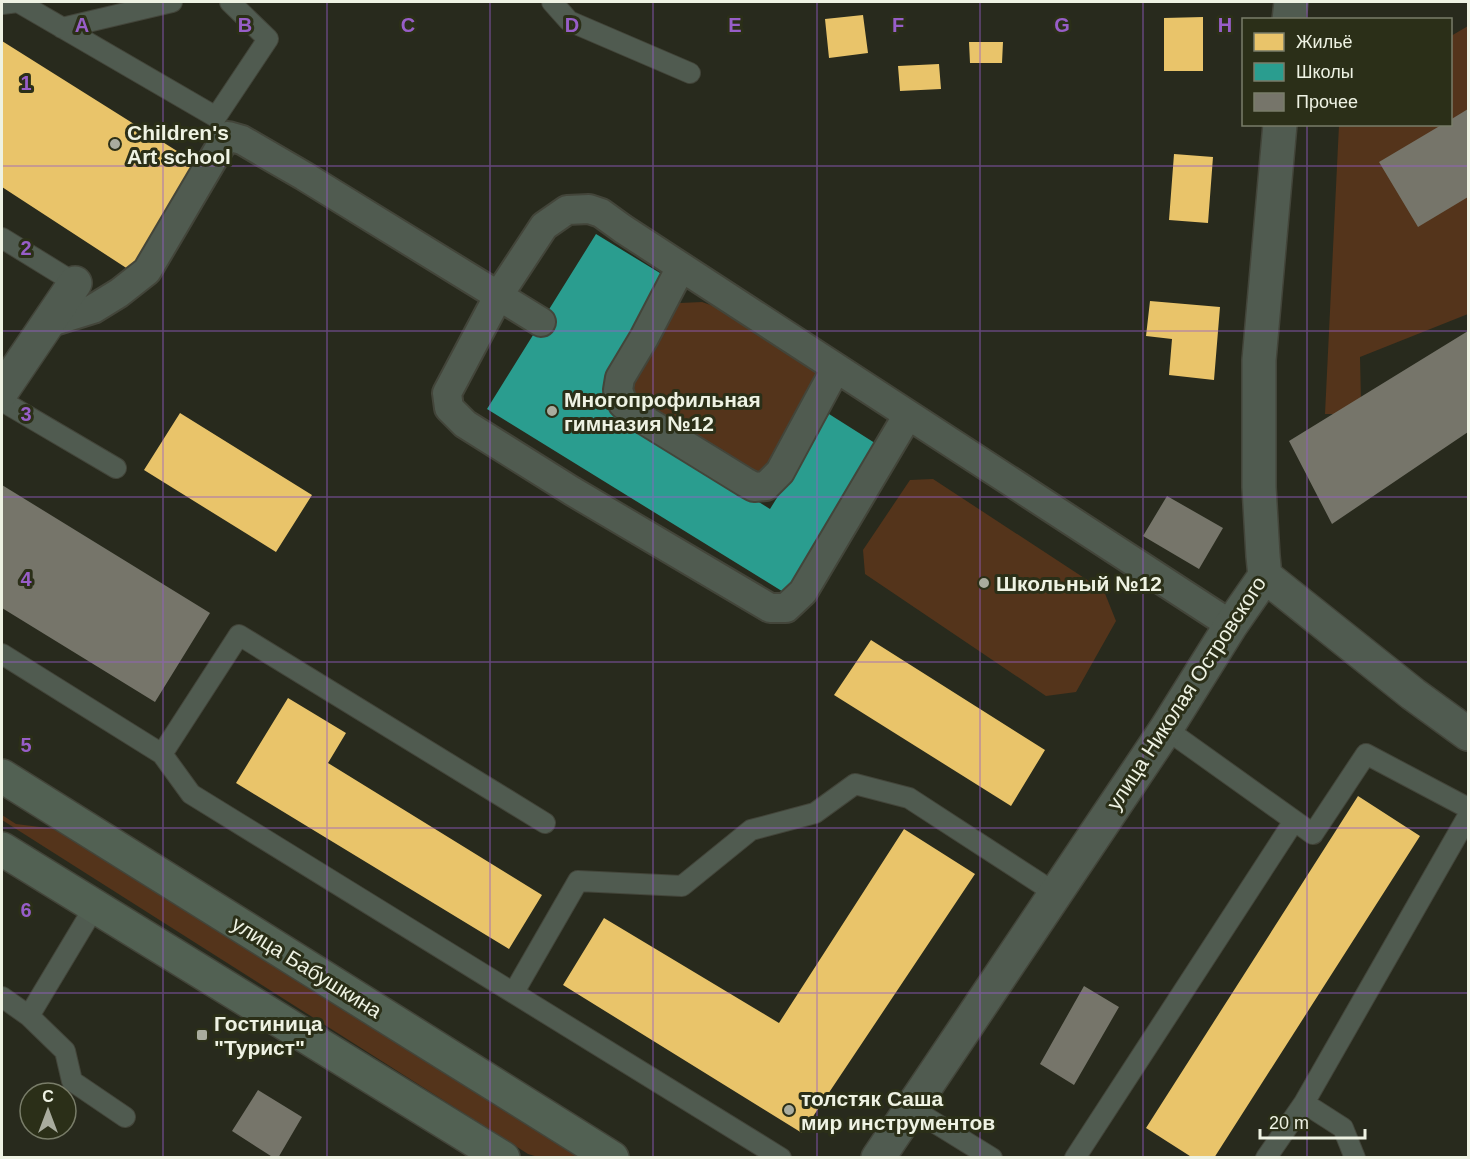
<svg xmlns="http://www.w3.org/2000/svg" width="1470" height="1159" viewBox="0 0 1470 1159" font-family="Helvetica,sans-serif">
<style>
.green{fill:#54341b}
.homes{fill:#e9c46a}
.schools{fill:#2a9d8f}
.building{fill:#76756a}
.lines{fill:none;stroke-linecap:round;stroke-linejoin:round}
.service-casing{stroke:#43453a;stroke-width:22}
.pedestrian-casing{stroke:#43453a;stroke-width:32}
.minor-casing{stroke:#43453a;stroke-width:36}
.primary-casing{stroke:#43453a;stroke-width:36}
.service{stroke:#505b50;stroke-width:20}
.pedestrian{stroke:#505b50;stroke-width:28}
.minor{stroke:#505b50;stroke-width:33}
.primary{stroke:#526153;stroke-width:33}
.grid{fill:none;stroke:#985ec8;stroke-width:1.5;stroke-opacity:0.55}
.poi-dot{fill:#a9ac9e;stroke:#2b2f18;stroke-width:2}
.labels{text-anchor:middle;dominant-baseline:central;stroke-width:6;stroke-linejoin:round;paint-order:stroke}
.poi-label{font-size:21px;font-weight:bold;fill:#eef2e3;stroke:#2b2f18;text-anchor:start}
.street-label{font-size:21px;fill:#eef2e3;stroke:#2b2f18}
.grid-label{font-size:20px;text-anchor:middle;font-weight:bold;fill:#985ec8;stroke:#2b2f18;stroke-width:6;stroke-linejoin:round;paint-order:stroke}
</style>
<rect width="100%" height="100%" fill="#282a1d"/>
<path class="green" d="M1468,26V314L1360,357L1361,401L1342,414H1325L1339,125L1450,124L1451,36Z
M702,302L725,310L818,369L819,379L761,476L630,395L635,366L669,314L680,303Z
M933,479L1104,591L1116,621L1076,692L1046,696L865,574L863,550L910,480Z
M2,815L16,824L56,829L580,1157H538L528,1154L2,820Z"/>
<path class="homes" d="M863,15L868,53L829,58L825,19Z
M1203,17V71H1164V18Z
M2,41L204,168L134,273L2,187Z
M969,42H1003L1002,63H970Z
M939,64L941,89L900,91L898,66Z
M1174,154L1213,157L1208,223L1169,220Z
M1150,301L1220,307L1214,380L1169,375L1172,339L1146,336Z
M180,413L312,495L276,552L144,470Z
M871,640L1045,750L1011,806L834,695Z
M288,698L346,733L328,763L542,895L509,949L236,783Z
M1358,796L1420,836L1214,1158H1193L1146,1128Z
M904,829L975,874L802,1133L563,985L604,918L779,1023Z"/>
<path class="schools" d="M596,234L673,281L597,402L770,509L829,414L878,445L785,593L487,409Z"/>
<path class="building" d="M1468,109V197L1418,227L1379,162L1443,124H1450V120Z
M1468,331V432L1332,524L1289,441Z
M2,485L210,613L155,702L2,608Z
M1167,496L1223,528L1199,569L1143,536Z
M1084,986L1119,1007L1074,1085L1040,1064Z
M258,1090L302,1117L278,1158H274L232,1131Z"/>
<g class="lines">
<defs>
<path id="service" d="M552,2L569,21L690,73
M2,4L18,2L216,117L268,39L230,2
M62,28L172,2
M2,238L75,283
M2,401L116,468
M2,654L162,754L239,635L545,823
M1166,729L1313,834L1366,754L1468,808
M162,754L191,794L781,1158
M514,992L578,881L682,886L751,830L815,813L855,784L909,798L1055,893
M2,997L29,1016L65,1051L72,1081L125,1117
M29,1016L95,906
M1304,1103L1343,1128L1355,1158
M911,1108L992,1158
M1075,1158L1294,821
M1266,1158L1304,1103L1468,816"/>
<path id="pedestrian" d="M681,267L644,338L620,378L618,390L623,404L638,416L745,482L754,487L766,486L780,472L836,368
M48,323L93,309L119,293L147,271L223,142L228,136L242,140L304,176L541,322
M908,415L803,592L786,608H770L572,491L465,424L449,408L447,393L500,293L544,226L567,210L589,209L601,213L623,229L1231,625"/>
<path id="minor" d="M1289,20L1291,2
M2,391L75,283
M1265,576L1413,694L1468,734
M878,1158L1166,729L1231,625L1265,576L1263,556L1259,487V360L1280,124"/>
<path id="primary" d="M2,776L612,1158
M2,849L503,1158"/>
</defs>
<use href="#service" class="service-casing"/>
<use href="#pedestrian" class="pedestrian-casing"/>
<use href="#minor" class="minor-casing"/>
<use href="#primary" class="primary-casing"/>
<use href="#service" class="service"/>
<use href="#pedestrian" class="pedestrian"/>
<use href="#minor" class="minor"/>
<use href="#primary" class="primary"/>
</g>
<path class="grid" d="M163,2V1158M327,2V1158M490,2V1158M653,2V1158M817,2V1158M980,2V1158M1143,2V1158M1307,2V20M1307,124V1158M2,166H1468M2,331H1468M2,497H1468M2,662H1468M2,828H1468M2,993H1468"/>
<g class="poi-dot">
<circle cx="115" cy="144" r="6"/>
<circle cx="552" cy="411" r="6"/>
<circle cx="984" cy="583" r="6"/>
<rect x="196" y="1029" width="12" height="12" rx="3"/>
<circle cx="789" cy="1110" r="6"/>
</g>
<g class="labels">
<g class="poi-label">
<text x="127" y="132">Children's<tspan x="127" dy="24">Art school</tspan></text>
<text x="564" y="399">Многопрофильная<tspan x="564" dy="24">гимназия №12</tspan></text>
<text x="996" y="583">Школьный №12</text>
<text x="214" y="1023">Гостиница<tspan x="214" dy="24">"Турист"</tspan></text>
<text x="801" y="1098">толстяк Саша<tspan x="801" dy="24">мир инструментов</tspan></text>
</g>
<g class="street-label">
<text transform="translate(1186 693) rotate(-57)">улица Николая Островского</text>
<text transform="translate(307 967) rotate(32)">улица Бабушкина</text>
</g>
</g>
<g class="grid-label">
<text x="82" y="32">A</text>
<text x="245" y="32">B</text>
<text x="408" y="32">C</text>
<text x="572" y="32">D</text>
<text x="735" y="32">E</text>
<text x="898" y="32">F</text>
<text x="1062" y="32">G</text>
<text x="1225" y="32">H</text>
<text x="26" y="90">1</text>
<text x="26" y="255">2</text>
<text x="26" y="421">3</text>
<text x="26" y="586">4</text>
<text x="26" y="752">5</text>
<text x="26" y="917">6</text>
</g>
<rect width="1470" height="1159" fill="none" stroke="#eef2e3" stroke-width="6"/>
<rect x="1242" y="18" width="210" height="108" fill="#2b2f18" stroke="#797d69" stroke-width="1.5"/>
<rect x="1254" y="33" width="30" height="18" fill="#e9c46a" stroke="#797d69" stroke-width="1.5"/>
<text x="1296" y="48" font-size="18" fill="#eef2e3">Жильё</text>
<rect x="1254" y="63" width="30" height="18" fill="#2a9d8f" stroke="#797d69" stroke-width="1.5"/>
<text x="1296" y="78" font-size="18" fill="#eef2e3">Школы</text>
<rect x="1254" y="93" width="30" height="18" fill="#76756a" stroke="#797d69" stroke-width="1.5"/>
<text x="1296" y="108" font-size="18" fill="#eef2e3">Прочее</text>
<g transform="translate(48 1111)"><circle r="28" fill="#2b2f18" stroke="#797d69" stroke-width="1.5"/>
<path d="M0-4.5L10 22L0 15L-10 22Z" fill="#a9ac9e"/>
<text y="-9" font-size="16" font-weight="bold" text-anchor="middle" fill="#eef2e3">С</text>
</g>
<path d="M1260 1129v9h105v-9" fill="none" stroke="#eef2e3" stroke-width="3"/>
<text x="1269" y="1129" font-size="18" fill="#eef2e3" stroke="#2b2f18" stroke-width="4.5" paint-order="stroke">20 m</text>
</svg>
